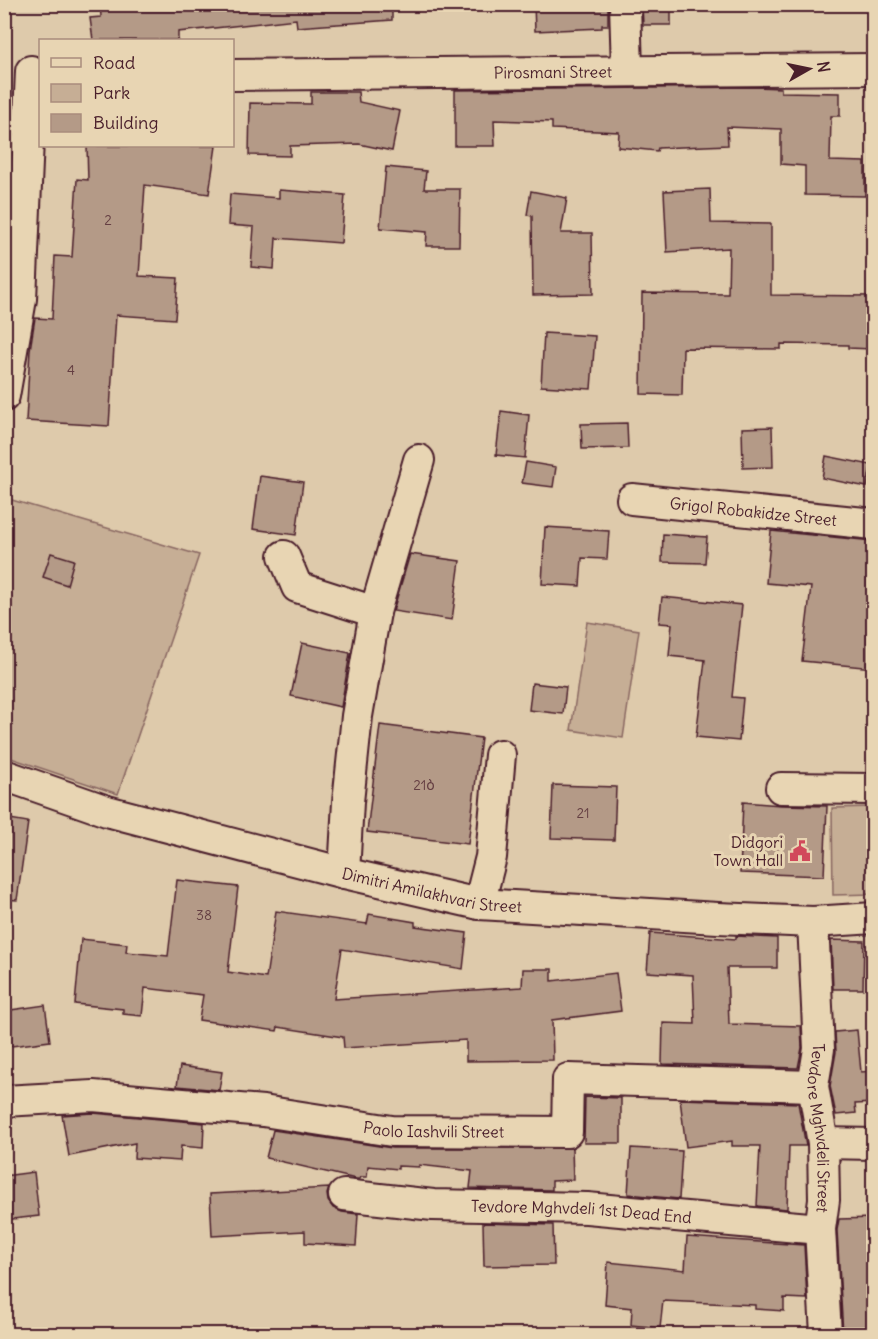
<svg xmlns="http://www.w3.org/2000/svg" width="878" height="1339" viewBox="0 0 878 1339" font-family="Delius,'Noto Sans Georgian',sans-serif">
<style>
.green{fill:#c6ae95;stroke:#886660;stroke-width:1.5}
.building{fill:#b49a87;stroke:#4a1f2b;stroke-width:1.5}
.lines{fill:none;stroke-linecap:round;stroke-linejoin:round}
.minor-casing{stroke:#4a1f2b;stroke-width:34}
.minor{stroke:#e8d5b3;stroke-width:30}
.labels{text-anchor:middle;dominant-baseline:central;stroke-width:6;stroke-linejoin:round;paint-order:stroke}
.number-label{font-size:14px;fill:#643e42}
.street-label{font-size:16px;fill:#4a1f2b;stroke:#e8d5b3}
.poi-label{font-size:16px;fill:#4a1f2b;stroke:#e8d5b3;text-anchor:end}
</style>
<rect width="100%" height="100%" fill="#decaab"/>
<filter id="ink" filterUnits="userSpaceOnUse"><feTurbulence type="fractalNoise" baseFrequency=".0167" numOctaves="2"/><feDisplacementMap in="SourceGraphic" scale="12" xChannelSelector="R" yChannelSelector="G"/><feConvolveMatrix kernelMatrix="1 2 1 2 8 2 1 2 1" color-interpolation-filters="sRGB"/></filter>
<g filter="url(#ink)">
<path class="green" d="M5,498L199,555L118,794L5,756Z
M587,622L639,630L623,738L571,730Z
M873,807V894L833,895L832,808Z"/>
<path class="building" d="M100,4H392V20L297,27L296,19L178,32V40H93L90,18L101,17Z
M534,4H608V25H602V28L535,31Z
M642,4H671V25H643Z
M756,87L781,88V92L840,93V116H831L830,161L865,162V196L805,195V166L781,164V129L727,127L728,145L658,148L657,151L618,147L619,132L552,129V122L494,120L495,146H455V90Z
M311,92H358L359,102L400,111L392,151L359,144L290,146V156L249,155L250,103L311,104Z
M87,146H216L209,194L145,185L139,276L178,278L175,319L116,315L109,426L26,421L30,350L35,318L52,319L55,256L72,257L77,179L88,180Z
M386,167L426,171L424,189H460L459,246H426L427,232L380,228Z
M710,189L711,223L771,224V295L873,296V349L848,348V345L781,344V349L683,348L682,395L641,394L642,293L728,294L729,248L667,252L664,191Z
M279,190L345,195L341,243L276,238L274,269L251,267L254,227L228,225L230,194L279,198Z
M531,191L567,198L561,233H592L593,294L533,295L532,216L527,215Z
M544,333L595,336L591,389L541,386Z
M501,411L529,415L525,458L496,455Z
M627,423L628,448L582,449L581,424Z
M772,427L773,467L743,468L742,428Z
M826,456L871,465L867,487L822,478Z
M526,462L556,467L553,487L522,483Z
M260,476L303,482L296,535L253,529Z
M545,527L609,531L607,559L582,558L580,586L542,584Z
M771,531L873,541V668L802,661L811,587L766,583Z
M663,534L707,537L705,563L662,562Z
M51,553L74,560L67,585L43,577Z
M410,554L460,561L452,620L393,611Z
M662,597L742,605L732,697L743,698L739,741L696,737L705,660L669,656L672,624L659,623Z
M302,643L350,653L341,707L291,696Z
M532,683L566,687L563,714L529,710Z
M380,725L481,738L468,844L367,832Z
M553,785L616,787L614,840L551,838Z
M743,802L781,805L827,806L824,876L740,873Z
M4,818L28,822L17,900L4,899Z
M177,880L238,887L228,972L266,978L276,911L367,924L369,914L415,922V926L467,933L463,969L342,949L334,999L522,987L523,969H552V981L616,973L621,1011L552,1020L553,1060L466,1061V1040L344,1048L343,1037L278,1027L277,1031L199,1020L203,995L145,988L142,1016L123,1014V1009L75,1004L81,939L127,944L126,952L168,956Z
M650,933L736,939V936L777,938V968H727L729,1024L801,1026L802,1048L798,1068L662,1064L663,1023L695,1024L693,975L647,972Z
M831,940L864,941L863,989H833Z
M45,1005L50,1041L4,1047V1011Z
M857,1030L861,1072L873,1071V1103L855,1104L856,1113L836,1115L830,1086L836,1052L835,1032Z
M180,1066L222,1072L219,1090L177,1086Z
M585,1097L621,1098V1143H584Z
M680,1099L798,1103L806,1146H789L787,1209L757,1206L760,1146H732V1141L686,1147Z
M93,1113L204,1123L203,1148L181,1146L180,1161L134,1158L135,1143L69,1156L62,1115Z
M273,1130L392,1148H572L573,1180L552,1181V1190L470,1188L472,1171L419,1165V1167L398,1166V1169L368,1166L367,1177H361L360,1179H356L266,1158Z
M631,1148L682,1151L679,1199L628,1194Z
M34,1172L39,1216L4,1220V1176Z
M329,1188L327,1194L328,1201L333,1208L342,1212L358,1214L356,1246L305,1243V1231L212,1236L210,1194Z
M873,1218V1335H843L837,1230L839,1219Z
M483,1223L553,1225L554,1265L484,1266Z
M687,1237L804,1245L807,1299L784,1298V1311L755,1309V1305L663,1301L660,1328L631,1325L632,1308L605,1305L608,1262L685,1270Z"/>
<g class="lines">
<defs>
<g id="minor">
<path d="M625,4L627,70"/>
<path id="s1" d="M232,75L874,69"/>
<path d="M4,396L21,299L31,71"/>
<path id="s2" d="M632,499L874,524"/>
<path d="M284,556L297,587L375,612"/>
<path id="s3" d="M4,775L107,811L344,873L479,904L718,918L813,922L874,918"/>
<path d="M781,788L874,789"/>
<path d="M344,873L348,802L357,716L375,612L419,460"/>
<path d="M479,904L491,857L500,755"/>
<path id="s4" d="M813,922L819,1049L813,1086L823,1143L824,1200L820,1229L826,1334"/>
<path id="s5" d="M4,1101L93,1096L263,1111L392,1131L567,1132L568,1079L813,1086"/>
<path d="M823,1143L874,1144"/>
<path id="s6" d="M344,1195L433,1205L587,1208L820,1229"/>
</g>
</defs>
<use href="#minor" class="minor-casing"/>
<use href="#minor" class="minor"/>
</g>
</g>
<defs>
<symbol id="civic-bare" viewBox="-9 -9 18 18"><path d="M-.6-6.5H3V-4.5H.6V-3L4-1V1h2V6H-6V1h2V-1L-.6-3ZM-1.2 2.5V6h2.4V2.5Z" fill="#d1495b" stroke="#e8d5b3" stroke-width="2.5" paint-order="stroke"/></symbol>
</defs>
<g fill-rule="evenodd">
<use href="#civic-bare" x="785" y="836" width="30" height="30"/>
</g>
<g class="labels">
<g class="number-label">
<text x="108" y="220">2</text>
<text x="71" y="370">4</text>
<text x="424" y="785">21ბ</text>
<text x="583" y="813">21</text>
<text x="204" y="915">38</text>
</g>
<g class="street-label">
<text stroke="none"><textPath href="#s1" startOffset="321">Pirosmani Street</textPath></text>
<text stroke="none"><textPath href="#s2" startOffset="122">Grigol Robakidze Street</textPath></text>
<text stroke="none"><textPath href="#s3" startOffset="444">Dimitri Amilakhvari Street</textPath></text>
<text stroke="none"><textPath href="#s5" startOffset="432">Paolo Iashvili Street</textPath></text>
<text stroke="none"><textPath href="#s4" startOffset="207">Tevdore Mghvdeli Street</textPath></text>
<text stroke="none"><textPath href="#s6" startOffset="238">Tevdore Mghvdeli 1st Dead End</textPath></text>
</g>
<g class="poi-label">
<text x="783" y="842">Didgori<tspan x="783" dy="18">Town Hall</tspan></text>
</g>
</g>
<rect width="878" height="1339" fill="none" stroke="#e8d5b3" stroke-width="24"/>
<rect x="12" y="12" width="854" height="1315" fill="none" stroke="#4a1f2b" stroke-width="2" filter="url(#ink)"/>
<rect x="39" y="39" width="195" height="108" fill="#e8d5b3" stroke="#a98c7d" stroke-width="1.5"/>
<rect x="51" y="58" width="30" height="9" fill="#e8d5b3" stroke="#a98c7d" stroke-width="1.5"/>
<text x="93" y="69" font-size="18" fill="#4a1f2b">Road</text>
<rect x="51" y="84" width="30" height="18" fill="#c6ae95" stroke="#a98c7d" stroke-width="1.5"/>
<text x="93" y="99" font-size="18" fill="#4a1f2b">Park</text>
<rect x="51" y="114" width="30" height="18" fill="#b49a87" stroke="#a98c7d" stroke-width="1.5"/>
<text x="93" y="129" font-size="18" fill="#4a1f2b">Building</text>
<g transform="translate(809 69) rotate(81)" stroke="#e8d5b3" stroke-width="4.5" paint-order="stroke">
<path d="M0-4.5L10 22L0 15L-10 22Z" fill="#4a1f2b"/>
<text y="-9" font-size="16" font-weight="bold" text-anchor="middle" fill="#4a1f2b">N</text>
</g>
</svg>
